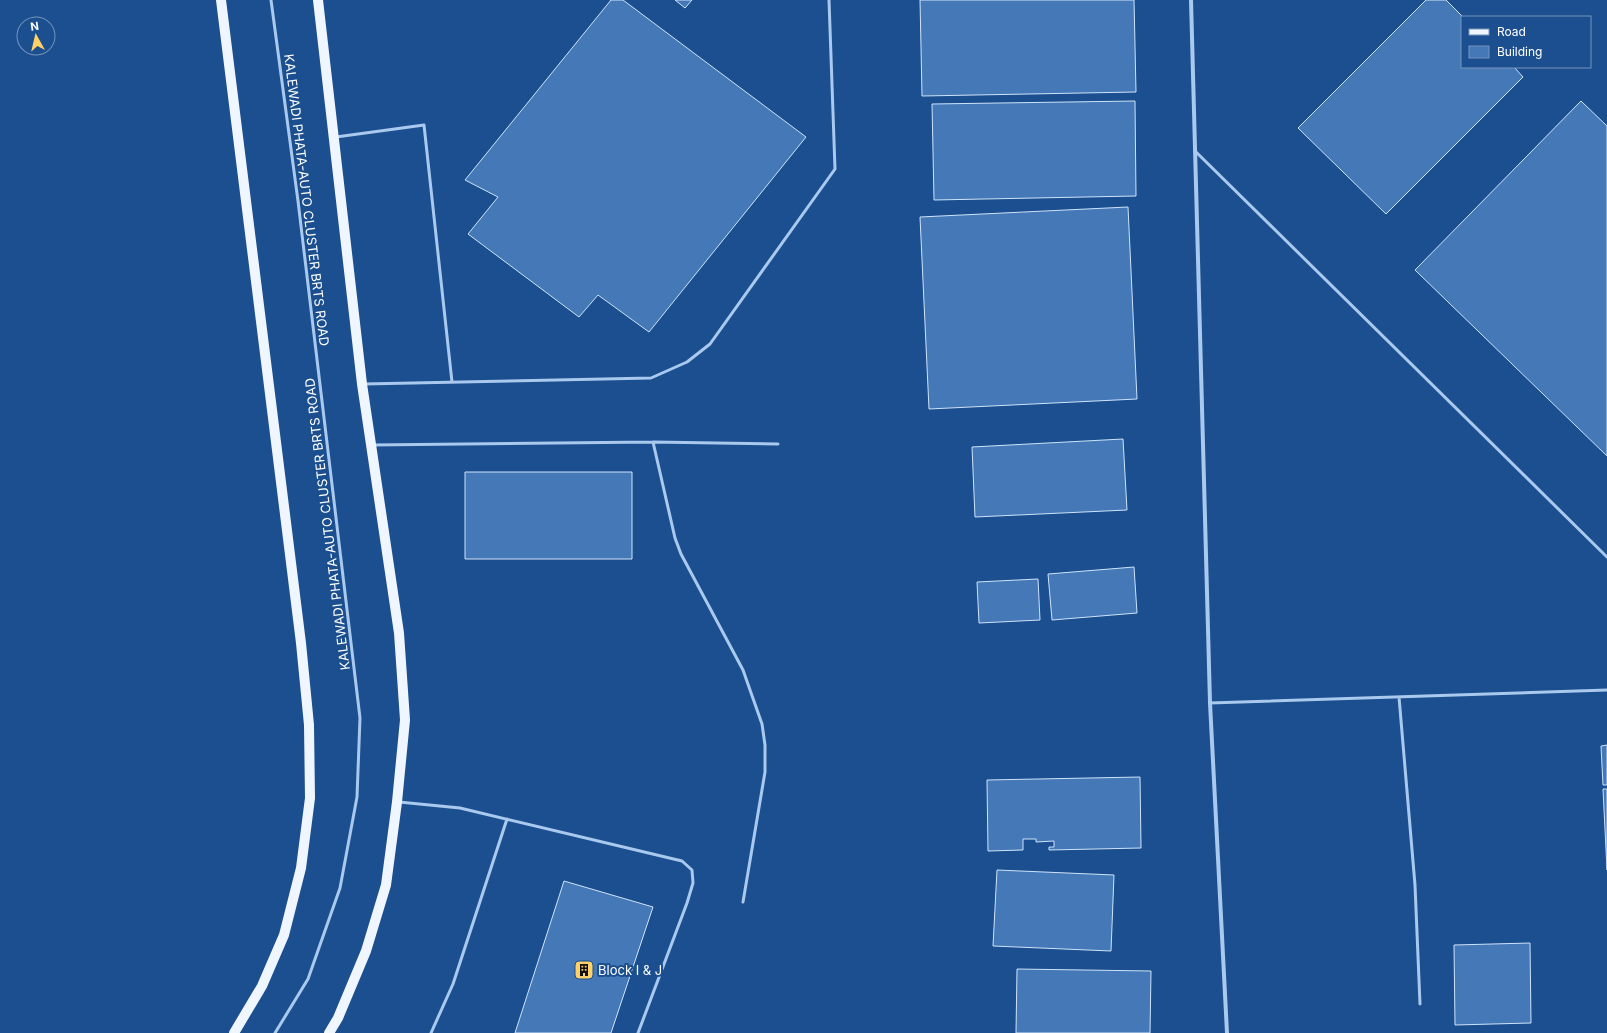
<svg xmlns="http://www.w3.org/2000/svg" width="1607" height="1033" viewBox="0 0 1607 1033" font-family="Inter,sans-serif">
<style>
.building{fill:#4478b7;stroke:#cfe3fa}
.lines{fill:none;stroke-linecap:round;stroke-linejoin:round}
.lane{stroke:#a9c9ee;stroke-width:3}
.street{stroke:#a9c9ee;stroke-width:4}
.primary{stroke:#f0f6ff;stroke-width:10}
.labels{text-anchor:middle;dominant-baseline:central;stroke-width:4;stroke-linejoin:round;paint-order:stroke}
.street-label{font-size:13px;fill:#fff;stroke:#1b4f8f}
.poi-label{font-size:13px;fill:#fff;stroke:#1b4f8f;text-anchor:start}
</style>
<rect width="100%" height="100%" fill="#1b4f8f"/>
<path class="building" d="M611,0H623L806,137L649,332L598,295L579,317L468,234L498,197L465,180Z
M675,0H692L685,8Z
M920,0H1134L1136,92L922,96Z
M1426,0H1446L1463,17L1462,67H1514L1523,77L1386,214L1298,128Z
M1135,101L1136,196L934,200L932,104Z
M1581,101L1607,126V456L1415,270Z
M1128,207L1137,399L929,409L920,217Z
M1123,439L1127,510L975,517L972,447Z
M465,472H632V559H465Z
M1134,567L1137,613L1052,620L1048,574Z
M1038,579L1040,620L979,623L977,582Z
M1607,745V785H1603L1601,746Z
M1140,777L1141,848L1049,850V847H1054V841L1036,842V839H1023V850L988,851L987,780Z
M1603,789H1607V870Z
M997,870L1114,875L1111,951L993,946Z
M564,881L653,907L611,1033H515Z
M1530,943L1531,1023L1455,1025L1454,945Z
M1017,969L1151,971L1150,1033H1016Z"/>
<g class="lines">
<path class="lane" d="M271,0L298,201L360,718L357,797L340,888L308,979L275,1033
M336,137L424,125L452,382
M1195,151L1607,557
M364,384L651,378L687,362L710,344L835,169L829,0
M653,442L778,444
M372,445L653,442L675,538L681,554L743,670L762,724L765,745V772L743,902
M1399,697L1415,885L1420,1004
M1210,703L1607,690
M399,802L460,808L682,861L692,870L693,883L687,903L638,1033
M431,1033L453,984L507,819"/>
<path class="street" d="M1191,0L1210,703L1227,1033"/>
<path class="primary" d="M221,0L301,643L309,725L310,798L301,868L284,935L262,986L234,1033
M318,0L362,384L399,633L405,720L397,802L386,885L366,951L338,1018L329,1033"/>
</g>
<defs>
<symbol id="building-square" viewBox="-11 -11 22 22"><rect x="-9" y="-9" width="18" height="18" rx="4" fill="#ffd166" stroke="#1b4f8f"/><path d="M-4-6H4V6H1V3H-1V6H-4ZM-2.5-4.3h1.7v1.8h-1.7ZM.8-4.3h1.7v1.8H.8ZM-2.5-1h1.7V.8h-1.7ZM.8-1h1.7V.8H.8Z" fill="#111"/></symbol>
</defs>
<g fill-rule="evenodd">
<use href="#building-square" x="573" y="959" width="22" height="22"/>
</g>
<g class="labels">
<g class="street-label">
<text transform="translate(307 200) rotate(83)">KALEWADI PHATA-AUTO CLUSTER BRTS ROAD</text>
<text transform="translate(327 524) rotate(-97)">KALEWADI PHATA-AUTO CLUSTER BRTS ROAD</text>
</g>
<g class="poi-label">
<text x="598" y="970">Block I &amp; J</text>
</g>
</g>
<rect x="1461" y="16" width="130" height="52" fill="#1b4f8f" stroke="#7695bc"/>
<rect x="1469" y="29" width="20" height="6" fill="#f0f6ff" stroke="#7695bc"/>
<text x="1497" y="36" font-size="12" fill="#ffffff">Road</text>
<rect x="1469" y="46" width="20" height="12" fill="#4478b7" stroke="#7695bc"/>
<text x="1497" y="56" font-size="12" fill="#ffffff">Building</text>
<g transform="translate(36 36) rotate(352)"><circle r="19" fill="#1b4f8f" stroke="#7695bc"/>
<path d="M0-3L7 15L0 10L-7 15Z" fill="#ffd166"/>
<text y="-6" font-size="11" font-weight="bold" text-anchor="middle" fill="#ffffff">N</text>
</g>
</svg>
